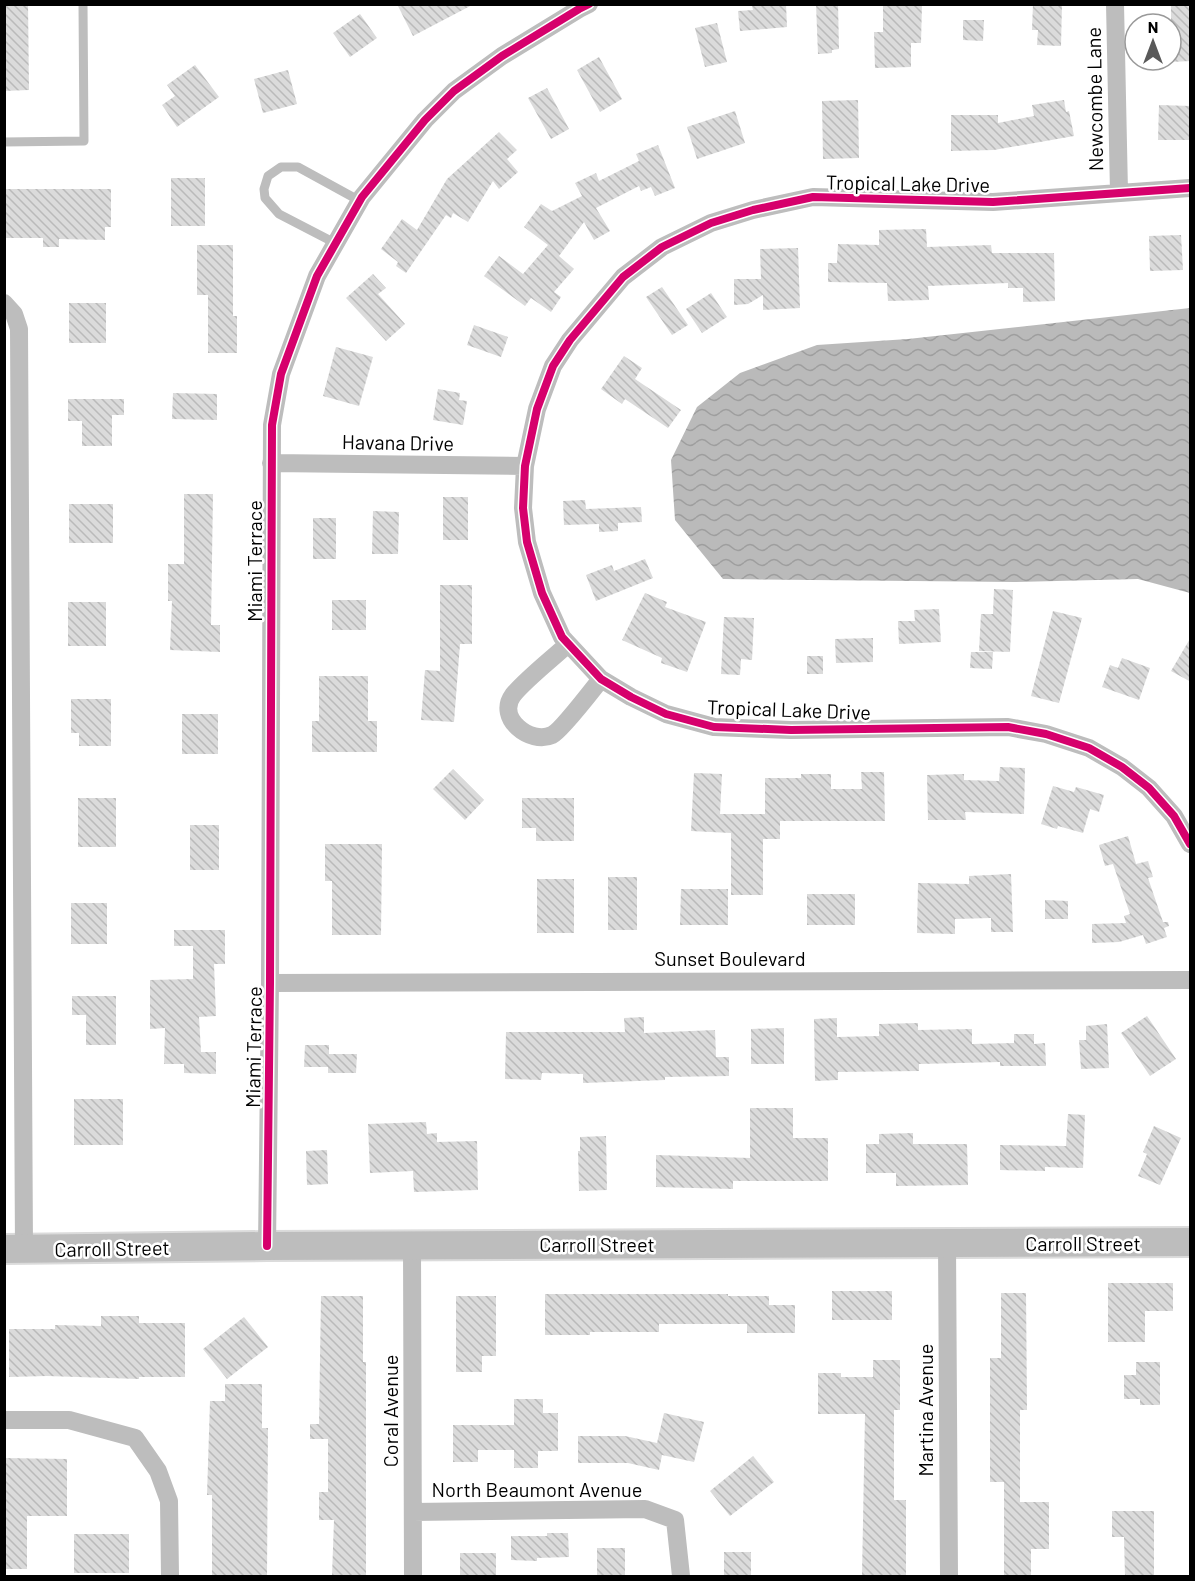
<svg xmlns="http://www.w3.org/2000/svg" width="1195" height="1581" viewBox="0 0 1195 1581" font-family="Barlow,sans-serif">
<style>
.water{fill:url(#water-waves)}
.building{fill:url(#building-back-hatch)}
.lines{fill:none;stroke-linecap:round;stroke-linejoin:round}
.primary-casing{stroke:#dbdbdb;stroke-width:32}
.lane{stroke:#bdbdbd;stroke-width:9}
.street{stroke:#bdbdbd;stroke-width:18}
.primary{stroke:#bdbdbd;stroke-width:28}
.cycleway-casing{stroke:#fff;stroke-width:11}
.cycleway{stroke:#d6006c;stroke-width:8}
.labels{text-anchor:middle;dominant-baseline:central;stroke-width:5;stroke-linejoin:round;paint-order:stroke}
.street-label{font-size:20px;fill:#000;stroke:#fff}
</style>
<defs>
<pattern id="water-waves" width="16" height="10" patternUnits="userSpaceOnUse" patternTransform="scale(1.5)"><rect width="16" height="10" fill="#bababa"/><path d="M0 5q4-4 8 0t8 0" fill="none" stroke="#9e9e9e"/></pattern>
<pattern id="building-back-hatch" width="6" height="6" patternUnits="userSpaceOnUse" patternTransform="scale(1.5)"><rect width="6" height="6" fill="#dbdbdb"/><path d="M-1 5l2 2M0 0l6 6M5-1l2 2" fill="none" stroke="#bababa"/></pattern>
</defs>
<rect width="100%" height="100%" fill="#fff"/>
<path class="water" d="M1190,308V593L1138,579L1013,582L723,579L675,520L671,460L697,407L740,373L817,345L908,339Z"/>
<path class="building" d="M4,4H28L29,90L4,91Z
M397,4H474L413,36Z
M786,4L787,27L740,31L738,11L753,10L752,6Z
M816,4H838L839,49L832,50V53L818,54Z
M883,4H922L921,43H911V67L875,68L874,32H883Z
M1033,4H1062L1061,46L1037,45L1038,30H1032Z
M1171,4H1191V61L1171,62Z
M360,14L377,38L350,57L333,33Z
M963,20H984L983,41L963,40Z
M717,23L727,62L705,67L695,28Z
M599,57L622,99L600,112L577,70Z
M195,65L219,97L177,127L162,105L175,96L167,85Z
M288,70L297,104L263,113L254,79Z
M547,88L569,129L551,139L528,98Z
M858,100L859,158L823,159L822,101Z
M1064,100L1066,112L1069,111L1074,136L994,150L951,151V115H998V123L1034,116L1032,105Z
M1159,105L1191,106V140H1158Z
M735,111L745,143L697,159L687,127Z
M499,132L517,150L507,159L518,172L499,189L493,181L468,222L453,213L451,218L446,215L406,273L396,266L398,262L381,249L402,219L417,230L447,179Z
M658,145L675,188L655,196L651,187L641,191L639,186L596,208L610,231L594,240L584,222L559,256L574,269L554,292L561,297L551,312L531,298L525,306L484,276L499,256L523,274L548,245L524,227L541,204L552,211L582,196L575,183L596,173L599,181L639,161L636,154Z
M171,178H205V226H171Z
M4,189H111V227H105V240L59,239V247H43V238H4Z
M926,229L927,247L991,245L992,253H1054L1055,301L1023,302V288H1008V283L928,286L929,300L888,301L887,283L828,282V263H837L838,244L879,245V230Z
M1181,235L1183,270L1150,271L1149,236Z
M197,245H233V316H237V353H208V295H197Z
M798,248L800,308L763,310V295L748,304L734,305V279H761L760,249Z
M373,274L386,288L378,294L405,324L386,341L346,298Z
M662,287L688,325L672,335L646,297Z
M711,293L727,317L702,333L686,309Z
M69,303H106V343H69Z
M474,325L508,337L501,357L467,345Z
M336,347L373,357L359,406L323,396Z
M624,356L642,368L635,379L681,410L668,428L625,399L622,404L601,389Z
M438,389L460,393L459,400L467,401L463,425L433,420Z
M173,393L217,394V420L172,419Z
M68,399H124V415H112V446H82V421H68Z
M184,494H213L211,625H220V652L170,650L172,601H168V564H184Z
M443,497H468V540H443Z
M585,500L586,509L641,507L642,522L618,523V531L599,532V524L564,525L563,501Z
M69,504H113V543H69Z
M373,511L399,512L398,554H372Z
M313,518H336V559H313Z
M645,559L653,578L596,601L586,575L612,565L614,571Z
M440,585H472V644H460L454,722L421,720L425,670L440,671Z
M994,589L1013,590L1010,652L979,651L981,614H993Z
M645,593L667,602L665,607L706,622L687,672L661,663L662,658L622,640Z
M332,600H366V630H332Z
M68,602H106V646H68Z
M939,609L941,642L899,644L898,621H915L914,610Z
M1053,611L1082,618L1059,703L1031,696Z
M724,617L754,618L752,660L741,659L740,675L721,674Z
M1191,637V682L1171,671Z
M873,638V662L836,663L835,639Z
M971,652H993L992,669L970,668Z
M807,656H823V674H807Z
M1122,658L1150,668L1139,700L1102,687L1110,665L1118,668Z
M319,676H368V721H377V752H312V721H319Z
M71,699H111V746H79V733H71Z
M182,714H218V754H182Z
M1000,767L1025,768L1024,814L965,812L966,820H928L927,775L964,774V780L999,781Z
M453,769L484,800L465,820L433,789Z
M861,772H884L885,821H780V839H763V895H731V833L691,831L694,773L722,774L720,814H765V778H801V774H831V789H862Z
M1053,786L1074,792L1076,787L1104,795L1099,812L1090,809L1083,833L1058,826L1057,829L1041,824Z
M78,798H116V847H78Z
M522,798H574V841H536V828H522Z
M190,825H219V870H190Z
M1128,836L1136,864L1148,861L1153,877L1148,878L1163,922H1168L1169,926L1164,928L1167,937L1146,944L1143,935L1119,942L1092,943V924L1126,923L1124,916L1130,914L1113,864L1105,866L1099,845Z
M325,844H382L381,935H332V881H325Z
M1011,874L1013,932H991V918L955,919V934L917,933L918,883L969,884V876Z
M608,877H637V930H608Z
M537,879H574V933H537Z
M681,889H728V925H680Z
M807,894H855V925H807Z
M1045,900L1068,901V919H1045Z
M71,903H107V944H71Z
M174,930H225V964H214L216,1016L199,1017L201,1052H216V1074L184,1073V1064H164L165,1028L150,1029V980L193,979V946H174Z
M72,996H116V1045H86V1015H72Z
M1147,1016L1176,1059L1150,1076L1121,1033Z
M644,1017V1033L715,1030L716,1057H729V1076L665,1077V1080L583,1083V1074L542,1073L541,1080L505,1079L506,1032H625L624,1018Z
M837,1018V1037L879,1036V1024L918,1023V1030L972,1029V1044L1014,1043V1034H1034V1044L1045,1043L1046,1066H1000V1062L919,1064V1071L838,1072V1080L815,1081L814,1019Z
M1107,1024L1109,1068L1081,1069L1079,1040H1086V1026Z
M784,1028V1064H751V1029Z
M305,1045H329V1054H357L356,1073H328V1067H304Z
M74,1099H123V1145H74Z
M750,1108H793V1138H828V1181H733V1189L656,1187V1155L750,1158Z
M1068,1114L1085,1115L1083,1168L1045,1167V1171L1000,1170V1145L1066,1146Z
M426,1122L427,1134L437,1133V1142L477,1141L478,1190L414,1192L413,1171L370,1173L368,1124Z
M1154,1126L1181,1138L1160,1185L1138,1176L1147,1154L1143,1152Z
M913,1133V1144H967L968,1185L896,1186V1173H866V1144H879V1134Z
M606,1136L607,1190L579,1191L578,1151H580V1137Z
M327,1150L328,1184L307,1185L306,1151Z
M1108,1283H1173V1311H1145V1342H1108Z
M832,1291H892V1320H832Z
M1001,1293H1026L1027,1410H1020V1502H1049V1549H1031V1576H1004V1482H990V1358H1001Z
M545,1294H728V1296H769V1305H795V1333H747V1324H659V1332H590V1335H545Z
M321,1296H363V1362H366V1576H332L334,1520H319V1492H328V1439H310V1424H319Z
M456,1296H496V1356H482V1372H456Z
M101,1316H139V1323H185V1377H139V1379L47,1376L9,1377V1329H55V1325L101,1326Z
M244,1317L268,1347L227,1379L203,1349Z
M873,1360H900V1410H894V1500H906V1576H862L865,1414H818V1373H841V1377H873Z
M1136,1362H1160V1405H1140V1399H1124V1375H1136Z
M225,1384H262V1428H268L267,1576H212V1495H207L210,1401H225Z
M514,1399H543V1413H558V1451H538V1468H514V1450H478V1462H453V1425H514Z
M664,1413L704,1422L694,1462L662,1455L659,1470L628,1463H578V1436H625L657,1443Z
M753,1456L774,1482L730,1516L710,1491Z
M4,1458L67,1459V1516H27V1569H4Z
M1112,1511H1154V1576H1125L1124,1537H1112Z
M547,1533H568L569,1557L537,1558V1561L511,1560V1536H547Z
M74,1534H129V1573H74Z
M597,1548H625V1576H597Z
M724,1552H751V1576H724Z
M460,1553H496V1576H460Z"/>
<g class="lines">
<defs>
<path id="primary" d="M4,1249L267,1246L1190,1242"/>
</defs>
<use href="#primary" class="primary-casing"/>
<path class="lane" d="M4,142L84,141L83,4
M335,243L279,214L265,198L264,189L268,176L281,167H298L360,201"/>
<path class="street" d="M1115,4L1119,192
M1190,188L993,202L813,197L753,210L711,223L662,247L623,277L570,340L553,366L537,409L525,466L523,508L527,542L542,593L562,637L601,679L631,697L666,714L714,727L791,730L1008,727L1046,734L1089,748L1122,767L1149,788L1174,816L1190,844
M4,303L14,314L19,329L24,1249
M271,463L525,466
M568,644C553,658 526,679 513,695C496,718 530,745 552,735C561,731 593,689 601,679
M270,983L1190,980
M947,1243L949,1576
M412,1245L413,1576
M267,1246L270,983L272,425L281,374L317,276L362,197L425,120L454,91L502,56L579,9L589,4
M4,1420H69L135,1438L158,1471L169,1501L170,1576
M413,1512L645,1509L675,1520L681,1576"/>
<use href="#primary" class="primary"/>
<defs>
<path id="cycleway" d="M1190,188L993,202L813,197L753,210L711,223L662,247L623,277L570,340L553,366L537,409L525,466L523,508L527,542L542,593L562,637L601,679L631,697L666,714L714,727L791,730L1008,727L1046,734L1089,748L1122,767L1149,788L1174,816L1190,844
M267,1246L270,983L272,425L281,374L317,276L362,197L425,120L454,91L502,56L579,9L589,4"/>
</defs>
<use href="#cycleway" class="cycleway-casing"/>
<use href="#cycleway" class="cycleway"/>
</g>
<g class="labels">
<g class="street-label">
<text transform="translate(1094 99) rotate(-91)">Newcombe Lane</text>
<text transform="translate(908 183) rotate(1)">Tropical Lake Drive</text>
<text transform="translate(398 442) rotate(1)">Havana Drive</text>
<text transform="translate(254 561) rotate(-90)">Miami Terrace</text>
<text transform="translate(789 709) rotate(2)">Tropical Lake Drive</text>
<text x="730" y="958">Sunset Boulevard</text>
<text transform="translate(253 1047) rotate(-89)">Miami Terrace</text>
<text x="1083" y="1243">Carroll Street</text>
<text x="597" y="1244">Carroll Street</text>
<text transform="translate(112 1248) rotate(-1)">Carroll Street</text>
<text transform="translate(925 1410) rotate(-90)">Martina Avenue</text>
<text transform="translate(390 1411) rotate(-90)">Coral Avenue</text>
<text x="537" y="1489">North Beaumont Avenue</text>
</g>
</g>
<rect width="1195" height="1581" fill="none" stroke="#000000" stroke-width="12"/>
<g transform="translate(1153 42)"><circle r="28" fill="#ffffff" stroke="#999999" stroke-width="1.5"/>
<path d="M0-4.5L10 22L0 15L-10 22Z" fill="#595959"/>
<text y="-9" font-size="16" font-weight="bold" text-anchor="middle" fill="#000000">N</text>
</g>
</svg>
